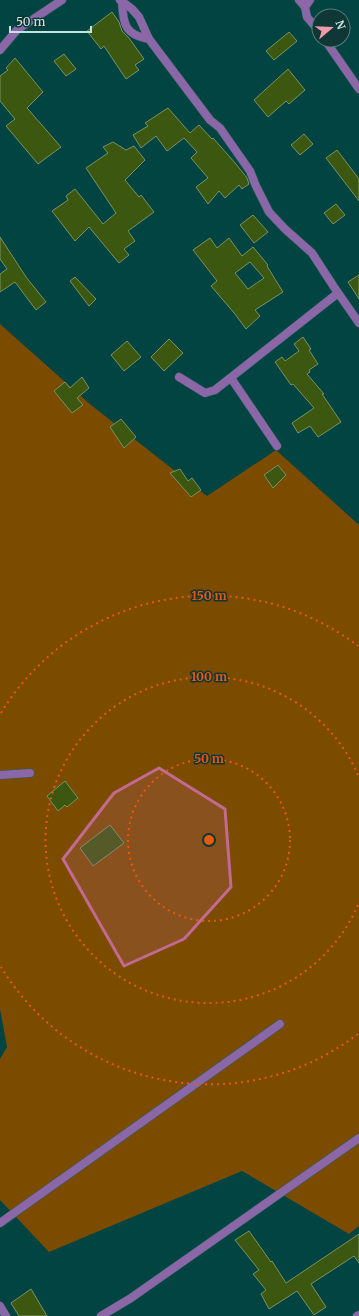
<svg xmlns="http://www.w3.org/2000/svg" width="359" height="1316" viewBox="0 0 359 1316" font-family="Merriweather,serif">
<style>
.green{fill:#7b4b00}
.building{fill:#3b5710;stroke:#7b9362;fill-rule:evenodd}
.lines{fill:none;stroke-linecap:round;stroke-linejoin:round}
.street-casing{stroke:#25615e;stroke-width:9}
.street{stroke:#8b67a7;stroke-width:8}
.marked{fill:#c26a91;fill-opacity:0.2;stroke:#c26a91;stroke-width:3;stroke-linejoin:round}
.ring{fill:none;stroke:#e8590c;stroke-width:2;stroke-dasharray:2 4}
.centre{fill:#e8590c;stroke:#0f3735;stroke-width:2}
.ring-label{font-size:12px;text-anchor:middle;font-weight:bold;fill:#e8590c;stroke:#0f3735;stroke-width:3;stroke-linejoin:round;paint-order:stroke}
</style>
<rect width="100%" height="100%" fill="#024441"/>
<path class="green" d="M0,324L91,405L207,496L276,450L359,525V1226L349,1234L242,1171L49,1252L0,1200V1059L7,1047L0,1009Z"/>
<path class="building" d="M112,12L119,22L122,31L129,38L144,59L135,65L139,70L126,79L104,46L101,49L87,31Z
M289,32L297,41L274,60L266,51Z
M64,54L76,69L66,76L54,61Z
M15,58L43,92L27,108L61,147L38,164L6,126L15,119L0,101V76L8,70L6,68Z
M288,69L305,90L289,104L286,101L268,117L254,100Z
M168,108L190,133L199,125L212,139L213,138L236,164L247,178L249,184L242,189L239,185L225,198L219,191L208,204L196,187L208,178L191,158L197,152L184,138L167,151L156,136L141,148L133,135L148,126L145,123Z
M304,134L313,144L300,155L291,145Z
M113,142L126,150L134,146L145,160L125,180L139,197L141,195L154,212L128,231L135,241L124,249L129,255L119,263L89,227L75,241L52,211L68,200L66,196L75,189L103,224L116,213L86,168L108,153L103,147Z
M337,150L359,179V201L326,158Z
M336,204L345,215L333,224L324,213Z
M253,215L268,232L254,243L240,225Z
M0,237L26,277L46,302L36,310L15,282L0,292V274L7,269L0,259Z
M210,238L217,248L229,238L242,256L253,247L268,265L267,266L283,292L255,310L260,316L246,329L235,314L211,286L217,281L193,250ZM250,262L264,278L248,289L235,273Z
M359,275V299L348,282Z
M75,277L96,299L89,306L70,281Z
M303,337L311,349L309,350L318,364L309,370L310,372L307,374L324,394H322L341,422L318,437L310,426L298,433L292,423L314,408L293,384L291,385L275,362L282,357L285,361L299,351L294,344Z
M169,339L183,353L164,371L151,357Z
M127,341L141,357L124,371L111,355Z
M82,377L89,388L77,398L83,405L72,413L54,391L65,382L70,388Z
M121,419L136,437L124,448L110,427Z
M278,465L286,475L273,488L264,475Z
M180,469L188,481L192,478L201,490L191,497L170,473Z
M65,781L78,798L67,807L65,805L58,811L47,796Z
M110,825L124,843L93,866L80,848Z
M249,1231L271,1262L272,1261L286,1283L359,1234V1263L354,1256L311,1284L326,1307L314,1315L297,1291L269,1309L261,1294L266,1290L253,1274L259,1270L235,1240Z
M31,1289L47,1316H19L11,1303Z"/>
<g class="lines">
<defs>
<path id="street" d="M120,0L132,9L139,17L149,39L210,120L220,128L250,171L256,186L269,212L285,229L312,253L334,287L359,323
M299,0L305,7
M310,0L305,7L307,17L319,31
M122,2C123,24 125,35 149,39
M325,40L359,89
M0,50L17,30L62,0
M179,377L205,393L215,390L338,293
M231,378L277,446
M0,775L30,773
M0,1223L280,1024
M0,1306L6,1316
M101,1316L131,1298L359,1138
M357,1316L359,1315"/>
</defs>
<use href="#street" class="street-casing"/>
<use href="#street" class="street"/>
</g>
<path class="marked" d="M159,768L225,809L231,887L184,939L124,966L63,859L114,793Z"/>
<g class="ring">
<circle cx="209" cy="840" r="81"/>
<path d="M358 905A163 163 0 1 1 358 775"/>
<path d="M358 1034A244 244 0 0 1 1 967M1 713A244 244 0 0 1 358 646"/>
</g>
<circle cx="209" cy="840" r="6" class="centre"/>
<g class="ring-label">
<text x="209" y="600">150 m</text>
<text x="209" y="681">100 m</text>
<text x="209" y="763">50 m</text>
</g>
<g transform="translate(331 28) rotate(71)"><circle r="19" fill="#0f3735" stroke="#577d7a"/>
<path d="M0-3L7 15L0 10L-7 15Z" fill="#f39aa8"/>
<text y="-6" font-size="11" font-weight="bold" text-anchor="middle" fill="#c2e5e1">N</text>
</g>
<path d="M10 26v6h81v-6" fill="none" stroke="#c2e5e1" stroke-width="2"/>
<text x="16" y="26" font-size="12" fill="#c2e5e1" stroke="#0f3735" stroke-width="3" paint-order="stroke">50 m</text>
</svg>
